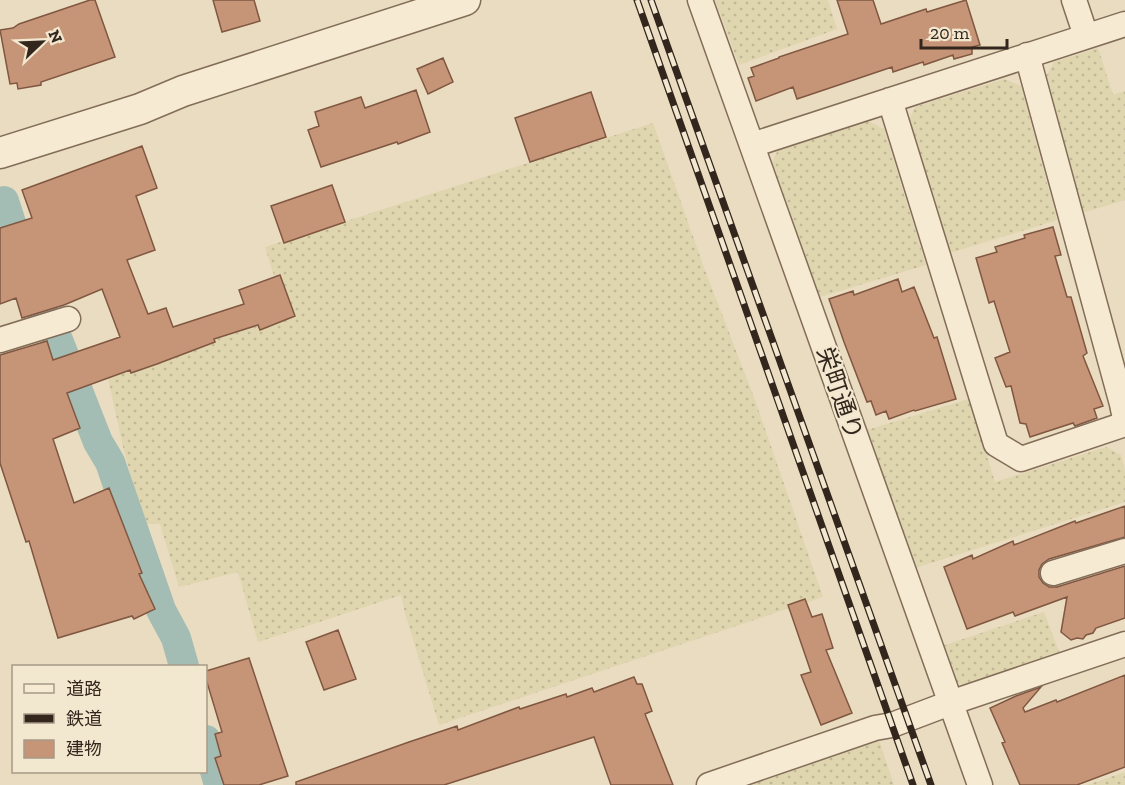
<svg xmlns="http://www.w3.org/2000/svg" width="1125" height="785" viewBox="0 0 1125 785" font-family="'Zilla Slab','Noto Sans JP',serif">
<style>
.farmland{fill:url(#farmland-dots)}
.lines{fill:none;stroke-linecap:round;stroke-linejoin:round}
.canal{stroke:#a3bdb4;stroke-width:30}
.building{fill:#c69578;stroke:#805741;stroke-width:1.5}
.minor-casing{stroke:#826d59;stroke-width:27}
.tertiary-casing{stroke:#826d59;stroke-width:33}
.minor{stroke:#f6ead3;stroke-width:24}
.tertiary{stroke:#f6ead3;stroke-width:30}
.rail-casing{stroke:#33261d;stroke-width:7}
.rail{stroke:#f2e7cf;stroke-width:4.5;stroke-dasharray:14;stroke-linecap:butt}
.labels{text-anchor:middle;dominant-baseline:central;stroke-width:4.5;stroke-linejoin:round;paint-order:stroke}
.street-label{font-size:24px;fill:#33261d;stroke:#f2e7cf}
</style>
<defs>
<pattern id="farmland-dots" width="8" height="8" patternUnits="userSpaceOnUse" patternTransform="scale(1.5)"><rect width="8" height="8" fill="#dfd5ae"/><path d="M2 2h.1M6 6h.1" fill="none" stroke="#c0b795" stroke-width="1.8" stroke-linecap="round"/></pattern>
</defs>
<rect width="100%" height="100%" fill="#eadcc0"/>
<path class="farmland" d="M715,0H828L837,29L739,65Z
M1098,48L1113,95L1125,91V200L1082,213L1045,78L1054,62Z
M1004,79L1021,86L1057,220L950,253L908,123L915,107Z
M868,121L884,129L926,265L820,297L770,166L778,150Z
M653,123L703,265L755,400L823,597L439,725L405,613L401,595L258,642L238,572L179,587L160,524H144L123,447L107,373L287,317L265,247Z
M969,399L995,482L1106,447L1121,455L1125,470V502L915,568L867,430Z
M1044,612L1061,657L971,688L953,681L942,646Z
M875,728L894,785H709Z
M1125,772V785H1087Z"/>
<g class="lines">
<path class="canal" d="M4,201L37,304L58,340L98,442L110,462L161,610L176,638L184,666
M206,740L219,785"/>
</g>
<path class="building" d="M90,0H95L115,57L41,82V85L18,89L17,83L10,84L0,30L13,28L19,24Z
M213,0H254L260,21L222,32Z
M837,0H873L881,24L926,9L927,12L966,0L980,45L972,47V54L954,59L953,55L924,65L923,62L893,72L892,67L797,99L793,87L756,101L748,78L754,76L751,68L779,58V57L848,34Z
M443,58L453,82L428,94L417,69Z
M416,90L430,132L398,144L397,142L321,167L308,130L319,126L315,112L361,97L365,108Z
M591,92L606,137L530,162L515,118Z
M142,146L157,188L136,196L155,250L127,260L148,314L166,308L173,327L244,304L239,290L280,275L295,316L260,330L258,325L214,339L215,342L157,364L131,373L130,370L67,393L80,428L53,439L74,503L109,488L142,573L139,574L155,609L134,619L132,616L58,638L29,541L26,542L0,463V355L47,341L53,360L120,337L102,289L64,305L22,318L16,298L0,304V228L32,218L22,190Z
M332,185L345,222L284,243L271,206Z
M1053,227L1061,255L1055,256L1067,297H1071L1087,353L1083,356L1103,406L1094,409L1097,418L1075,426L1073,423L1030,437L1026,424L1020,423L1011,386L1006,387L995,358L1010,352L994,301L989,303L976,258L997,252L995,247L1025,238L1024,235Z
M898,279L902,292L914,287L934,338L937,337L956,399L915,411L914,410L889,419L886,411L876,415L871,401L867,402L844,342L829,299L853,291L854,295Z
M1125,506V537L1049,559L1042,564L1039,570V577L1043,583L1049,587H1057L1125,566V618L1096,628L1093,633L1086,635L1083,639L1077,638L1071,640L1061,632L1067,597L1015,616L1013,612L967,629L944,567L972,555L973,559L1013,541L1014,545L1075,521L1076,523Z
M805,599L812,617L822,614L833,648L826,650L852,713L821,725L801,675L811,672L788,605Z
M338,630L356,679L324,690L306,642Z
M249,658L288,776L259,785H224L215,758L221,756L215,734L222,732L206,679V671Z
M1125,675V767L1077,785H1020L1002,743L1005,742L990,708L1016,696L1041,687L1023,708L1025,712L1056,700L1057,702Z
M634,677L637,684H642L652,711L645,714L673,785H611L594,737L444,785H296V782L409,742L457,726L458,730L519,707L520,709L566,694L567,697L592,688L594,692Z"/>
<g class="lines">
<defs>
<path id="minor" d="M700,0L980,785
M1074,0L1086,36
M1027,55L1122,404L1125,419
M890,100L996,444L1021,459L1125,424
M752,145L1125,24
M0,340L68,319
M1053,573L1125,551
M709,785L875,728L892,725L950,703L1125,644"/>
<path id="tertiary" d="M0,153L140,109L183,91L465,0"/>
</defs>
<use href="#minor" class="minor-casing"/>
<use href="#tertiary" class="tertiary-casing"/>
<use href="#minor" class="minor"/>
<use href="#tertiary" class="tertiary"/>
<defs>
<path id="rail" d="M637,0L913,785
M651,0L931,785"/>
</defs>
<use href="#rail" class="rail-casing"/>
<use href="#rail" class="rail"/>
</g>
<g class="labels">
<g class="street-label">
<text transform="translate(840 393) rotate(71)">栄町通り</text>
</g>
</g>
<rect x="12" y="665" width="195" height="108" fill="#f2e7cf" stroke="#a69a88" stroke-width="1.5"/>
<rect x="24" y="684" width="30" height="9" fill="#f6ead3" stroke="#a69a88" stroke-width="1.5"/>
<text x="66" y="695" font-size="18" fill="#33261d">道路</text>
<rect x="24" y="714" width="30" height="9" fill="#33261d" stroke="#a69a88" stroke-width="1.5"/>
<text x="66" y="725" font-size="18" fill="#33261d">鉄道</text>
<rect x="24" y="740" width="30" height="18" fill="#c69578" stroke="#a69a88" stroke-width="1.5"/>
<text x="66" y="755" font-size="18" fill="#33261d">建物</text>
<g transform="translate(42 42) rotate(67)" stroke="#f2e7cf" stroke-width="4.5" paint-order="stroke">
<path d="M0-4.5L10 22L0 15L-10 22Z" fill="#33261d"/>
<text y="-9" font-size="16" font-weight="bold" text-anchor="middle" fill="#33261d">N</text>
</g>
<path d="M921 39v9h86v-9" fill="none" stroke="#33261d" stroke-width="3"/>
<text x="930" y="39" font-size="18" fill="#33261d" stroke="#f2e7cf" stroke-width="4.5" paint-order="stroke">20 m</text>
</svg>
